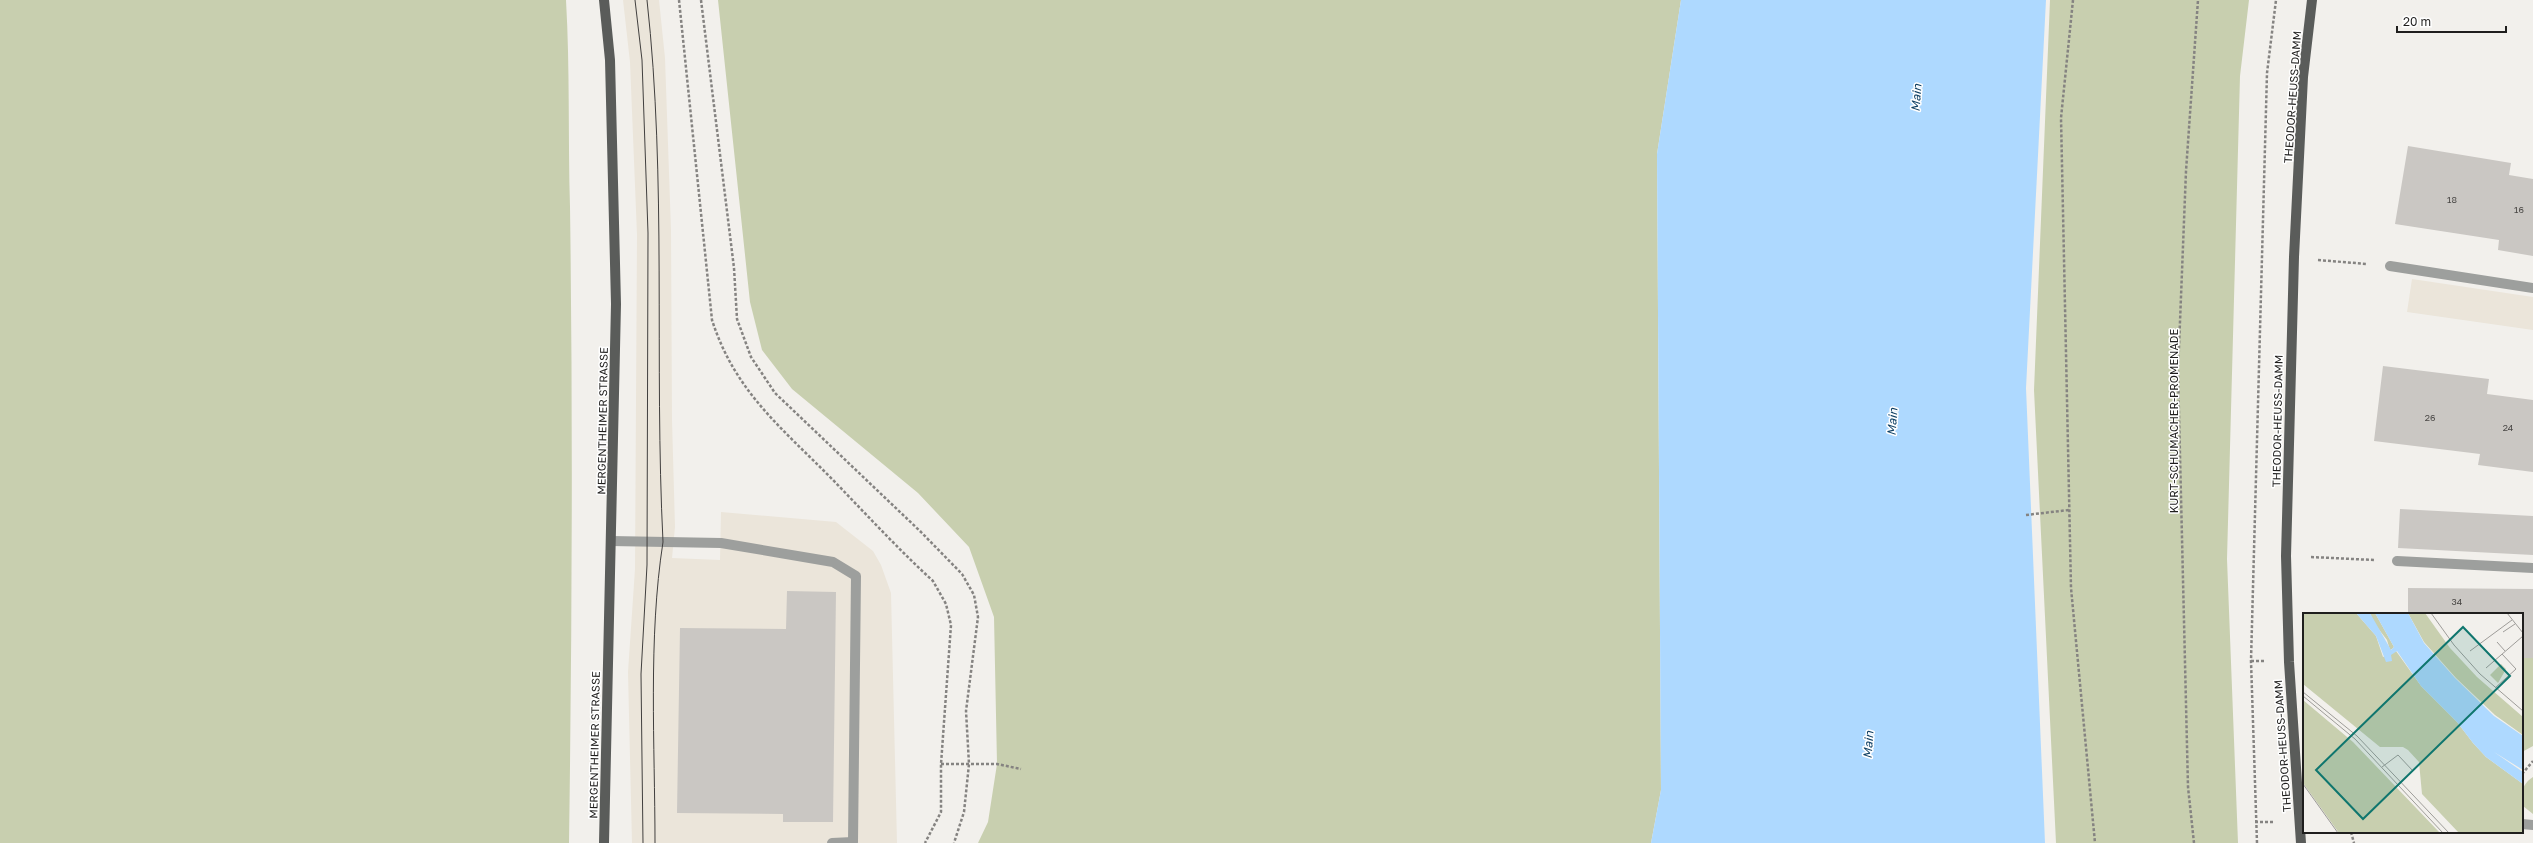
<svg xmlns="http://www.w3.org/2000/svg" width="2533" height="843" viewBox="0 0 2533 843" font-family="'Golos Text',sans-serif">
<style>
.built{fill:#ebe5da}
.green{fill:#c8cfaf}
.water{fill:#aed9ff}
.building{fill:#cac7c3}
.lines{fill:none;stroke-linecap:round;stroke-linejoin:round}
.path{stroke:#858381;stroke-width:2.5;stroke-dasharray:3 2;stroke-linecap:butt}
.minor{stroke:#9d9f9d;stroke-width:10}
.major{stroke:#5a5c5a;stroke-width:10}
.tram{stroke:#413f3e;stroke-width:1}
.labels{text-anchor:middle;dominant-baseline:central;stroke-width:3;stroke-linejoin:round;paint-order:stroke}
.number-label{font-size:9px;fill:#4a4846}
.street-label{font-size:11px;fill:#1f1e1d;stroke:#fff}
.water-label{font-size:12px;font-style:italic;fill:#0f4064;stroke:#fff}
.inset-road{fill:none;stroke:#9e9c99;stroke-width:1}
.view{fill:#0f766e;fill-opacity:0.15;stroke:#0f766e;stroke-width:2}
.inset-edge{fill:none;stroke:#1f1e1d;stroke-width:2}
</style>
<rect width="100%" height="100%" fill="#f2f0ec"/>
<path class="built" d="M623,0H659L665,58L671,230L672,420L675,527L672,558L720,560L721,512L836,522L873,551L881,565L891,593L897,843H632L628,672L635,569L637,235L630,62Z
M2412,279L2533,297V330L2407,312Z"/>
<path class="green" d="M0,0H566C570,69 568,138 570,207C573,419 572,631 569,843H0Z
M718,0H1681L1657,154L1661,790L1651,843H978L988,822L997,764L994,617L969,547L918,493L792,389L762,350L750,302Z
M2050,0H2249L2240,76L2227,559L2238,843H2056L2034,390Z
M2522,658H2533V746L2522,752Z
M2533,777V814L2523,806C2520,794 2522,784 2533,777Z"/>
<path class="water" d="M1681,0H2046L2026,388L2045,843H1651L1661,790L1657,154Z"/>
<path class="building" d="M2408,146L2511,163L2509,175L2533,179V256L2498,250L2499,240L2395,224Z
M2383,366L2489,379L2487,394L2533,400V472L2478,465L2480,454L2374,441Z
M2400,509L2533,516V555L2398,548Z
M2408,588L2533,589V658H2522V614H2408Z
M787,591L836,592L833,822H783V814L677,813L680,628L786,629Z"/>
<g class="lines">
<path class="path" d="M679,0L712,320C735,392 782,428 833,480C866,514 898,549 933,581L946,604L951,625L941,764V812L925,843
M701,0L734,268L737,319L751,357L775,393L921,532L962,574L974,595L978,617L966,711L969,764L964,812L954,843
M2073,0L2061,118L2071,588L2095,843
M2318,260L2367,264
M2026,515L2069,510
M2311,557L2374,560
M2251,661H2264
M941,764H997L1021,769
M2522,774L2533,761
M2255,822H2275
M2351,832L2354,843
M2194,843L2188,787L2178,372L2186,171L2198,0
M2257,843L2251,661L2267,73L2276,0"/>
<path class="minor" d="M2390,266L2533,288
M611,541L721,543L833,562L856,576L853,842L832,843
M2397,561L2533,568
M2522,824L2533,825"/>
<path class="major" d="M604,0L610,60L616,304L604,843
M2301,843L2289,662L2286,556L2294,257L2303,77L2312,0"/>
<path class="tram" d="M635,0L642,60L648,233L647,565L641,674L643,843
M647,0C667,180 654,362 663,542C648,638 655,746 655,843"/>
</g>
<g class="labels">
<g class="number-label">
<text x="2452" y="199">18</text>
<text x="2519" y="209">16</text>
<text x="2430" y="417">26</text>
<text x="2508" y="427">24</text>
<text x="2457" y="601">34</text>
</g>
<g class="street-label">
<text transform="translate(2292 97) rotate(-86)">THEODOR-HEUSS-DAMM</text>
<text transform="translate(602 421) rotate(-89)">MERGENTHEIMER STRASSE</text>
<text transform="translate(2173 421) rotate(-90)">KURT-SCHUMACHER-PROMENADE</text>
<text transform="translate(2277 421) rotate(-89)">THEODOR-HEUSS-DAMM</text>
<text transform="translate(594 745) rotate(-89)">MERGENTHEIMER STRASSE</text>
<text transform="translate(2282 746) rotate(-94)">THEODOR-HEUSS-DAMM</text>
</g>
<g class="water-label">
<text transform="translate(1916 98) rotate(-86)">Main</text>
<text transform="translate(1892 422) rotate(-86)">Main</text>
<text transform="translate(1868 745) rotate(-86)">Main</text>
</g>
</g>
<g transform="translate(2303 613)">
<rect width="220" height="220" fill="#f2f0ec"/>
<path d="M0,0H53L73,23L80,44L93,38L118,73L154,109L170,130L183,144L220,171V220H156L119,181L116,149L105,137L100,134H77L0,71ZM67,0H72L91,34L89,36L87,37L84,27L71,10ZM105,0H122L147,35L174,64L220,104V122L192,102L153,65L121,29ZM198,51L203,56L195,70L187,62ZM0,87L50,129L137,220H36L0,170Z" fill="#c8cfaf"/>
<path d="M53,0H67L88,37L91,34L72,0H105L121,30L152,65L191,103L220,123V157L191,139L220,159V171L183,144L170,130L154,109L118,73L94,38L88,42L89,48L83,49L73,23Z" fill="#aed9ff"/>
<path class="inset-road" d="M128,0L151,32L177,61L220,98M204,0L220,20M200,19L212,11M194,29L202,38M167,38L209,7M183,55L220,23M192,75L213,56L199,41M0,79L54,123L146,220M0,83L52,126L140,220M79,154L95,142L110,158L101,166M0,171L35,220"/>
<path class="view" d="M160,14L207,63L60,206L13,157Z"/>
<rect width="220" height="220" class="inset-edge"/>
</g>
<path d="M2397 26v6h109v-6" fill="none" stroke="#1f1e1d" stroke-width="2"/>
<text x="2403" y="26" font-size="12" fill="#1f1e1d" stroke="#ffffff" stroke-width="3" paint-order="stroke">20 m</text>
</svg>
